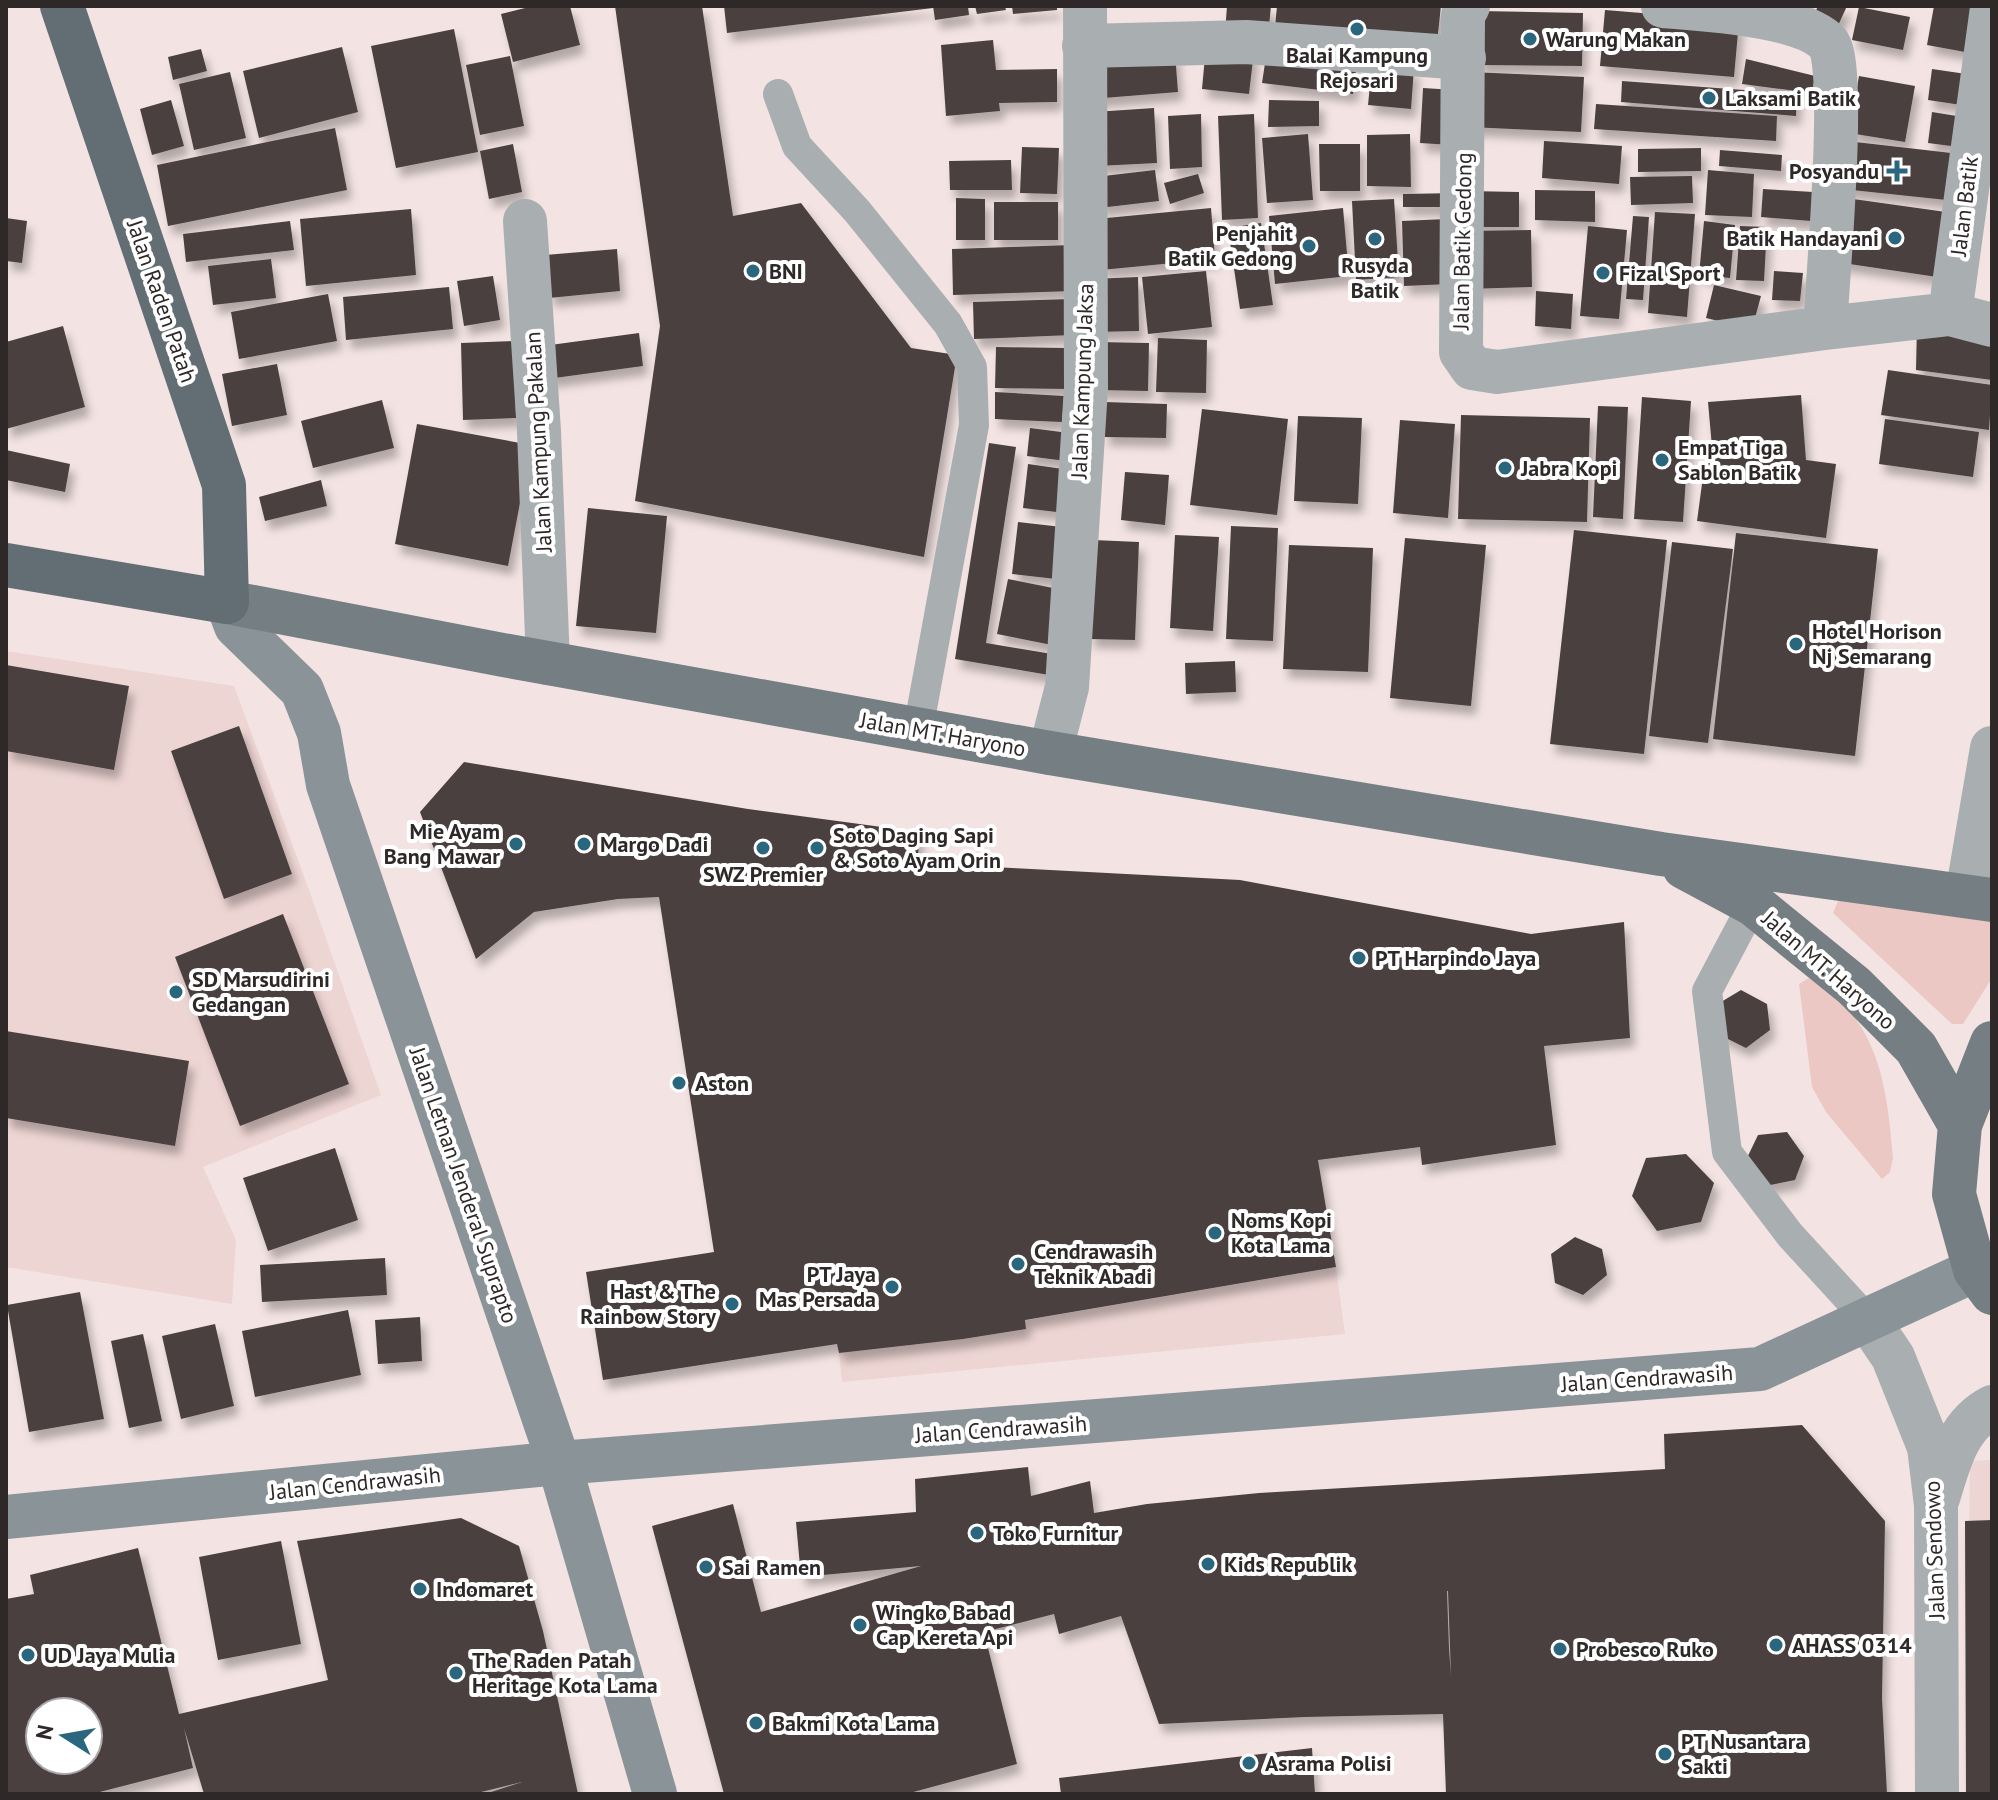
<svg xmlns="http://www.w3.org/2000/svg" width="1998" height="1800" viewBox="0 0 1998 1800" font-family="'PT Sans',sans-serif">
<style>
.built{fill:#edd5d3}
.green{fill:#ecc8c5}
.building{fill:#4c403f;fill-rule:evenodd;filter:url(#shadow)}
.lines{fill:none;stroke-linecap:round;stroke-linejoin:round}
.lane{stroke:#a9afb1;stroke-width:30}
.street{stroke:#a9afb1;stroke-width:44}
.secondary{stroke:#8a9397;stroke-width:44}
.primary{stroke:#757f83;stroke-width:44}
.highway{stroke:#626e73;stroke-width:44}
.poi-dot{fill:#2a677e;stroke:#fff;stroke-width:3}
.labels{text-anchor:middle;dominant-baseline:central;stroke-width:8;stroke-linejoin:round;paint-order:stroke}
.poi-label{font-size:22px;font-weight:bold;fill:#2e2928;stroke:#fff;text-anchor:start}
.street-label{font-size:22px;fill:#2e2928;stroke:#fff}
</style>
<defs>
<filter id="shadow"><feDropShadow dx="5" dy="9" stdDeviation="4" flood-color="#0004"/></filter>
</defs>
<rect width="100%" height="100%" fill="#f3e4e3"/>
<path class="built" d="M6,651L234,686L309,890L381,1095L203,1167L236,1240L232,1304L6,1267Z
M1336,1267L1345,1334L842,1382L839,1353Z
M1992,1460V1794H1966L1970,1461Z"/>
<path class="green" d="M1852,897L1992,919V978L1963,1024H1952L1833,913L1838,901Z
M1809,978C1822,983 1830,991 1839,1000C1883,1041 1888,1102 1893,1158L1890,1172L1882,1179L1826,1112L1812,1087L1799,984Z"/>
<path class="building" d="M533,6H570L580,45L513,62L501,14Z
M615,6H702L733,216L801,203L911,348L957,355L924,557L635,501L660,326Z
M724,6H933V8L727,33Z
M933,6H968L969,15L935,20Z
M975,6H1005L1006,10L977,14Z
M1012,6H1057V10L1013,14Z
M1227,6H1271L1268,36L1225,33Z
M1277,6H1441L1436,51L1274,37Z
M1818,6H1847L1836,30L1813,17Z
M1934,6H1986L1976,54L1927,45Z
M1859,7L1910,17L1903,50L1852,40Z
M1605,10L1739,21L1734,77L1600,66Z
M1478,11L1583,13L1582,66L1477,65Z
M454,29L478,152L396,168L371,46Z
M993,40L996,70L1057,69V102L999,103L1000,111L946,116L941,45Z
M1206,46L1254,51L1249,94L1202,89Z
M342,47L358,112L259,138L243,71Z
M201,49L207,71L173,80L168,57Z
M1267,50L1357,62L1353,94L1262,83Z
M1175,53L1178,92L1091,99L1088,60Z
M510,56L524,126L480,135L466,65Z
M1746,59L1815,76L1812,93L1742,84Z
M1372,65L1414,68L1411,109L1368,105Z
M1932,69L1973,75L1968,106L1928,100Z
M230,72L246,138L194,150L179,84Z
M1470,72L1584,77L1581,132L1469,127Z
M1859,76L1915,86L1905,142L1849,133Z
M1622,81L1797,94L1796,116L1621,102Z
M1423,88L1455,90L1452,145L1420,143Z
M171,100L184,146L152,155L140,109Z
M1269,100L1319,101V126L1268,127Z
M1596,104L1777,116L1776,141L1594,129Z
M1154,108L1157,163L1097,166L1094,112Z
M1932,112L1963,117L1959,147L1928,143Z
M1201,114L1202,167L1170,169L1168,116Z
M1254,114L1258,218L1222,220L1218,116Z
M335,128L347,190L168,226L157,165Z
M1308,134L1313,200L1267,203L1262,138Z
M1410,134L1411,187L1367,186V135Z
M1838,140L1960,154L1956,201L1833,188Z
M1544,141L1622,146L1619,184L1542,178Z
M513,144L522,192L489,199L480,151Z
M1319,144H1360V191H1320Z
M1022,147L1059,148L1057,194L1020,193Z
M1701,148V171L1638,172V149Z
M1720,150L1782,155L1781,171L1719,166Z
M1011,160L1012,190H950L949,161Z
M1155,170L1159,201L1099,208L1095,177Z
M1708,170L1754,174L1752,217L1705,215Z
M1198,174L1204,193L1170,204L1164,183Z
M1692,176L1693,203L1631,205L1630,177Z
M1763,189L1813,192L1811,221L1761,217Z
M1535,190L1595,191V222L1535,220Z
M1467,191L1519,192V227H1466Z
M1458,193L1459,207H1403V194Z
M956,198L985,199V240H956Z
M1846,198L1953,213L1944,278L1836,262Z
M1394,199L1399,277L1356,280L1352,201Z
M994,202H1058V240H994Z
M1211,208L1215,259L1101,270L1096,219Z
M1343,208L1349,276L1275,284L1269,216Z
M411,209L416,275L306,286L300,219Z
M1655,212L1695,214L1687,317L1648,313Z
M1633,216L1649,217L1643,300L1626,299Z
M6,218L27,221L22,263L6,261Z
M1446,219L1449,284L1404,286L1402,221Z
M290,221L294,250L186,262L183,234Z
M1704,221L1735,225L1730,278L1699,275Z
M1261,223L1273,305L1240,309L1228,228Z
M1588,226L1627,230L1619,319L1580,316Z
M1740,226L1767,227L1764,281L1736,280Z
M1531,230L1532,287L1466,289V231Z
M1071,245L1073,291L953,295L952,249Z
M617,249L620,291L549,298L545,255Z
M271,259L276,298L213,305L208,266Z
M1206,271L1212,327L1148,334L1142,277Z
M1774,271L1803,273L1800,301L1772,300Z
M493,276L500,320L464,326L457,281Z
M1138,277L1139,331L1093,332L1092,279Z
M1714,285L1761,296L1752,329L1706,318Z
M449,287L453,329L346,340L343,297Z
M1536,291L1573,294L1571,329L1535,326Z
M328,294L337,341L239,359L231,312Z
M1071,299L1072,335L974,339L973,302Z
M1917,325L1992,336V380L1916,370Z
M63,326L85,407L6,429V342Z
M639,333L643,366L547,379L543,346Z
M1158,338L1207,340L1206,393L1156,392Z
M514,341L516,418L463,420L461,343Z
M1098,342L1149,343L1148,391L1097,390Z
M996,347L1068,348L1067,389L995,388Z
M277,364L287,415L232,426L222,374Z
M1888,370L1992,385L1989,430L1881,415Z
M995,392L1064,396L1062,422L995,419Z
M1801,395L1806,460L1836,464L1826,538L1697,521L1707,447H1712L1708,402Z
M1642,397L1691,401L1683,522L1634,519Z
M382,400L394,448L313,468L301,421Z
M1105,402L1167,404L1166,438L1104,437Z
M1598,406L1628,407L1623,519L1593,517Z
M1202,409L1288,419L1277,515L1190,505Z
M1461,415L1590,418L1587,522L1458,519Z
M1298,416L1362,418L1358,504L1294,501Z
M1885,419L1979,432L1973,477L1879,464Z
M1400,420L1455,424L1448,518L1393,513Z
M417,424L531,445L508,566L395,544Z
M1030,428L1069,433L1066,461L1027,456Z
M989,443L1016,447L986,643L1052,654L1049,675L955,659Z
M6,450L70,464L65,492L6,480Z
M1028,464L1070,470L1065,513L1023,508Z
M1125,472L1169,475L1165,525L1121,520Z
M321,480L327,506L265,521L259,497Z
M588,508L667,516L656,633L576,626Z
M1018,522L1062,527L1056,579L1012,574Z
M1231,526L1278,528L1273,641L1226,639Z
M1574,530L1667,540L1644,754L1550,744Z
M1736,533L1878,549L1855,756L1713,739Z
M1175,535L1219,537L1213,631L1170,628Z
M1405,538L1486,545L1471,706L1390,698Z
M1093,540L1139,542L1135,640L1089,639Z
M1672,542L1733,549L1708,743L1649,736Z
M1289,545L1373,548L1368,672L1283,669Z
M1008,579L1063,590L1052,645L997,634Z
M1235,661L1236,692L1186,694L1185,663Z
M6,665L129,686L114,770L6,751Z
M239,726L292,874L224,899L171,751Z
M464,762L748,809L919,832L918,863L1240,880L1531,934L1624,922L1630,1038L1544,1046L1556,1145L1422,1165L1420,1147L1318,1160L1336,1267L1025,1320L1026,1329L963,1339L839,1353L837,1344L603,1380L586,1272L714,1252L659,897L618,899L534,912L476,959L420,812Z
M283,914L349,1084L240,1126L175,957Z
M1741,990L1767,1004L1770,1030L1746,1048L1718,1034L1716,1005Z
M6,1031L189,1061L175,1146L6,1118Z
M1787,1132L1804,1156L1795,1180L1765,1186L1746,1160L1758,1135Z
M335,1148L358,1220L268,1251L243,1178Z
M1686,1154L1714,1183L1701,1222L1657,1231L1632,1196L1646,1158Z
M1575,1237L1602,1249L1607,1275L1583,1295L1555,1283L1551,1254Z
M385,1258L387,1295L262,1302L260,1265Z
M80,1292L104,1419L29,1432L7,1305Z
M348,1310L361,1375L255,1397L242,1331Z
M420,1317L422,1361L378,1364L375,1320Z
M215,1324L234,1406L181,1419L162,1336Z
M143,1334L162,1421L129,1428L111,1341Z
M1802,1425L1885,1521L1882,1698L1887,1794H1446L1443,1714L1305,1717L1159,1724L1121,1616L1059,1634L1054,1614L984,1632L1017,1764L906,1794H724L652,1526L733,1504L761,1612L921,1566L801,1577L796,1522L916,1512L915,1479L1028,1467L1031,1496L1090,1481L1094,1513L1147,1504L1259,1493L1665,1469L1664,1434ZM1447,1591H1448L1451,1676L1449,1648Z
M461,1518L519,1546L543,1631L578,1794H485L522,1782L473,1794H204L184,1728L193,1768L92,1794H6V1599L34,1594L30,1575L138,1548L179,1714L328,1680L297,1541ZM40,1712H88V1760H40Z
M1992,1520V1794H1966L1965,1521Z
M281,1541L301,1644L218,1660L199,1557Z
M1312,1748L1315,1794H1061L1059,1778Z"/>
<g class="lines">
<path class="lane" d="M778,94L797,146L857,211L948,324L972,367L974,425L918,730
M1753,904L1707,991L1727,1152L1790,1235L1868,1320"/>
<path class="street" d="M1468,6L1463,15L1461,352L1472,368L1497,372L1825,328L1950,314L1992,325
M1663,6C1701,9 1801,14 1828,43C1847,64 1827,288 1825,328
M1084,46L1246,42L1464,58
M525,221L539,431L548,663
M1950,314L1992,8
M1050,753L1067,687L1086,388L1085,6
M1967,895L1992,748
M1868,1320L1893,1357L1929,1447L1936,1505L1937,1794
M1938,1498C1949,1463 1957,1425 1992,1407"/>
<path class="secondary" d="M227,602L236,626L302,690L319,733L328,785L559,1463L655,1794
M6,1517L559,1463L1760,1369L1975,1270"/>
<path class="primary" d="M227,602L503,655L1050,753L1661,854L1992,900
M1684,867L1753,904L1854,986L1916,1048L1960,1125
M1992,1043L1960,1125L1954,1194L1975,1270L1992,1293"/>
<path class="highway" d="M6,565L227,602L224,485L62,6"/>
</g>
<g class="poi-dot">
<circle cx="1357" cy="29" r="8"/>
<circle cx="1530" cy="39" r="8"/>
<circle cx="1709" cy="98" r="8"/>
<path d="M1893 159h8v8h8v8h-8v8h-8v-8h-8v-8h8z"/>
<circle cx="1895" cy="238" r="8"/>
<circle cx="1375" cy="239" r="8"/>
<circle cx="1309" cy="246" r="8"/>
<circle cx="753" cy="271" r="8"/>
<circle cx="1603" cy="273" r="8"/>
<circle cx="1662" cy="460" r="8"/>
<circle cx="1505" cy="468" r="8"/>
<circle cx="1796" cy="644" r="8"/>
<circle cx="516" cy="844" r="8"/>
<circle cx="584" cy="844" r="8"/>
<circle cx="763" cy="848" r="8"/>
<circle cx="817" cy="848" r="8"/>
<circle cx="1359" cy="958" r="8"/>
<circle cx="176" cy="992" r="8"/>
<circle cx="679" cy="1083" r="8"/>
<circle cx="1215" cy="1233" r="8"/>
<circle cx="1018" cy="1264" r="8"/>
<circle cx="892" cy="1287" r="8"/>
<circle cx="732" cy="1304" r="8"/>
<circle cx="977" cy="1533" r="8"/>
<circle cx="1208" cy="1564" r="8"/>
<circle cx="706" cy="1567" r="8"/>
<circle cx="420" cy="1589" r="8"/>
<circle cx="860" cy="1625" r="8"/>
<circle cx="1776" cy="1645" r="8"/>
<circle cx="1560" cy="1649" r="8"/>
<circle cx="28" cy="1655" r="8"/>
<circle cx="456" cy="1673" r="8"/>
<circle cx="756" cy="1723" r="8"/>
<circle cx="1665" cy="1754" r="8"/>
<circle cx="1249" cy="1763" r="8"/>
</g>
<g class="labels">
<g class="poi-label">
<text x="1546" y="39">Warung Makan</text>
<text x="1357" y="55" text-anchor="middle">Balai Kampung<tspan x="1357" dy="25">Rejosari</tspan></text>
<text x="1725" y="98">Laksami Batik</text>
<text x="1879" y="171" text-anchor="end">Posyandu</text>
<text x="1293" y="233" text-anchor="end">Penjahit<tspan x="1293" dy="25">Batik Gedong</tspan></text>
<text x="1879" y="238" text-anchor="end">Batik Handayani</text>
<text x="1375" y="265" text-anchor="middle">Rusyda<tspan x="1375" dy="25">Batik</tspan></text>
<text x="769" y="271">BNI</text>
<text x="1619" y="273">Fizal Sport</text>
<text x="1678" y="447">Empat Tiga<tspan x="1678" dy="25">Sablon Batik</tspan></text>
<text x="1521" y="468">Jabra Kopi</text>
<text x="1812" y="631">Hotel Horison<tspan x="1812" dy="25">Nj Semarang</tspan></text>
<text x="500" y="831" text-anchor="end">Mie Ayam<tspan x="500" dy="25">Bang Mawar</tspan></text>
<text x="833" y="835">Soto Daging Sapi<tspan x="833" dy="25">&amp; Soto Ayam Orin</tspan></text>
<text x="600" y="844">Margo Dadi</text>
<text x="763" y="874" text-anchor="middle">SWZ Premier</text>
<text x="1375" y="958">PT Harpindo Jaya</text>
<text x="192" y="979">SD Marsudirini<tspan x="192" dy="25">Gedangan</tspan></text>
<text x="695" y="1083">Aston</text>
<text x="1231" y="1220">Noms Kopi<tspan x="1231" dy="25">Kota Lama</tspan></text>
<text x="1034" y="1251">Cendrawasih<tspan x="1034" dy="25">Teknik Abadi</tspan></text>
<text x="876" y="1274" text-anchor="end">PT Jaya<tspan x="876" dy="25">Mas Persada</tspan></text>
<text x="716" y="1291" text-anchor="end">Hast &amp; The<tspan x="716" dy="25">Rainbow Story</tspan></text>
<text x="993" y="1533">Toko Furnitur</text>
<text x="1224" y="1564">Kids Republik</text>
<text x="722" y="1567">Sai Ramen</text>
<text x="436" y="1589">Indomaret</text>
<text x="876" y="1612">Wingko Babad<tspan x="876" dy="25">Cap Kereta Api</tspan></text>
<text x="1792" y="1645">AHASS 0314</text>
<text x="1576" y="1649">Probesco Ruko</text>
<text x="44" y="1655">UD Jaya Mulia</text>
<text x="472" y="1660">The Raden Patah<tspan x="472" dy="25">Heritage Kota Lama</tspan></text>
<text x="772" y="1723">Bakmi Kota Lama</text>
<text x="1681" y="1741">PT Nusantara<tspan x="1681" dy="25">Sakti</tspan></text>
<text x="1265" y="1763">Asrama Polisi</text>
</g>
<g class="street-label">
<text transform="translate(1964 206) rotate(-83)">Jalan Batik</text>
<text transform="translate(1462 241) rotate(-89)">Jalan Batik Gedong</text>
<text transform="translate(162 301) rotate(71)">Jalan Raden Patah</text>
<text transform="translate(1082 381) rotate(-88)">Jalan Kampung Jaksa</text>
<text transform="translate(538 442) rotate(-93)">Jalan Kampung Pakalan</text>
<text transform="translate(943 734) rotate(10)">Jalan MT. Haryono</text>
<text transform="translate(1829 970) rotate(41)">Jalan MT. Haryono</text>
<text transform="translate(464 1185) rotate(71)">Jalan Letnan Jenderal Suprapto</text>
<text transform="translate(1647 1378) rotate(-4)">Jalan Cendrawasih</text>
<text transform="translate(1001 1429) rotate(-4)">Jalan Cendrawasih</text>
<text transform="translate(355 1483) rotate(-6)">Jalan Cendrawasih</text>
<text transform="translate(1934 1550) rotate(-92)">Jalan Sendowo</text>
</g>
</g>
<rect width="1998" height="1800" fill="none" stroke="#2e2928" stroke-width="16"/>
<g transform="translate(64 1736) rotate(281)"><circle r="38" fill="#ffffff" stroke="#aba9a9" stroke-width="2"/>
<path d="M0-6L14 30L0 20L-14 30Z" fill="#2a677e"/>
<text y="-12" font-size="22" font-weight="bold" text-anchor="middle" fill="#2e2928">N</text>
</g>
</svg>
